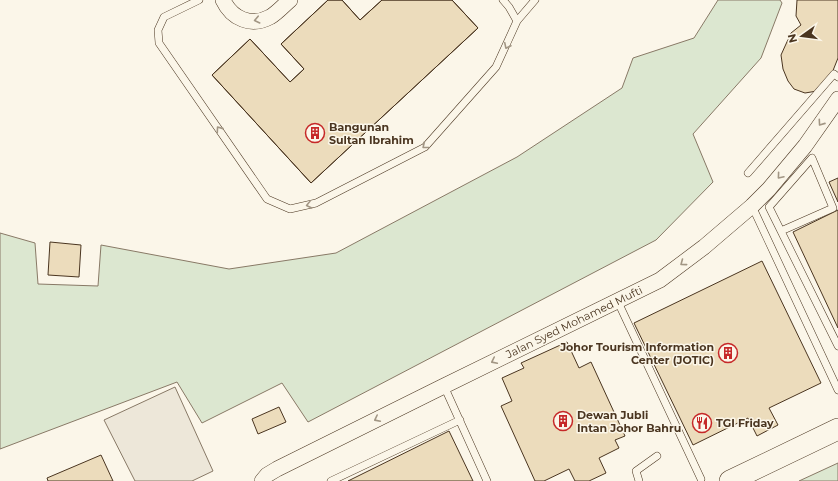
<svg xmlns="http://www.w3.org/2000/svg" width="838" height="481" viewBox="0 0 838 481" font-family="Montserrat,sans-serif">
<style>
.green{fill:#dce7d0;stroke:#887966}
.parking{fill:#ede7d9;stroke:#887966}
.building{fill:#ecdcbc;stroke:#4a3520}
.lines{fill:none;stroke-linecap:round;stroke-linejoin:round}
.service-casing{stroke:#4a3520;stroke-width:8}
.minor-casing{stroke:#4a3520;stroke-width:16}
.secondary-casing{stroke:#4a3520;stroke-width:22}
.service{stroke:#fbf6e9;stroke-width:7}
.minor{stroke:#fbf6e9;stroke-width:15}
.secondary{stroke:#fbf6e9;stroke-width:21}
.oneway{stroke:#a29684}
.labels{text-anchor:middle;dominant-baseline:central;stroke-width:3;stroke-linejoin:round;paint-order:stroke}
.poi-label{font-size:11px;font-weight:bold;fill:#4a3520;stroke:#fbf6e9;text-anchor:start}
.street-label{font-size:11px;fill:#4a3520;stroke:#fbf6e9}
</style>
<rect width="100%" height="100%" fill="#fbf6e9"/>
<path class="green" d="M718,0H780L782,3L761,58L693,134L713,182L656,240L308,422L282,383L202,423L177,382L0,449V233L35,243L38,284L98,286L101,245L229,269L336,253L517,157L622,88L633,58L694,38Z
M838,463V481H799Z"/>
<path class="parking" d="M175,387L213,471L192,481H135L104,420Z"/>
<path class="building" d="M328,0H342L360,20L382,0H452L478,28L311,183L212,75L250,39L290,82L304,69L281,44Z
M328,0H342L360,20L382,0H452L478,28L311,183L212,75L250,39L290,82L304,69L281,44Z
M797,0H838V58L832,73L817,91L805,93L794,89L788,81L783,69L781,55L791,33L801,25L796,16Z
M838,178V202L829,182Z
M838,210V328L793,232Z
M50,242L81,245L79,277L48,275Z
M762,261L821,383L769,408L778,425L757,436L748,418L693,445L634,323Z
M567,342L579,368L591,362L625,436L615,440L619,448L599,458L606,473L589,481H575L569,469L544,481H535L501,406L512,401L502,378L524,368L521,363Z
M279,407L286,422L258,434L252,419Z
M449,431L473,481H348Z
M101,455L113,481H48L47,478Z"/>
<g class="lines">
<defs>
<path id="service" d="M199,0L164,17L158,30L159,43L267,199L290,209L316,203L425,147L496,67L517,21L509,7L503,0
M517,21L535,0
M748,173L834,74L838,77
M752,206L838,390
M781,231L833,208L812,158L769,207L838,346
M618,302L701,479
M444,386L487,481
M331,481L460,420
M639,481L636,471L657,456"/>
<path id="minor" d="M223,0C232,19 251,27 270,17C277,13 284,5 290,0
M262,481L267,475L277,469L444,386L660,280L704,247L752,206L769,189L805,146L838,99"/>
<path id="secondary" d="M730,481L838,429"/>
</defs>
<use href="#service" class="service-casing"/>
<use href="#minor" class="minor-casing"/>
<use href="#secondary" class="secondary-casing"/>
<use href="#service" class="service"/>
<use href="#minor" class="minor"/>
<use href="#secondary" class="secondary"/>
</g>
<defs><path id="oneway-chevron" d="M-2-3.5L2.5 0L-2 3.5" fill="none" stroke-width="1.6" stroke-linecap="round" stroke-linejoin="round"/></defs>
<g class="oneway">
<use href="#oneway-chevron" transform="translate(257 20) rotate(167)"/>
<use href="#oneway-chevron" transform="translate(507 46) rotate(116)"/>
<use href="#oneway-chevron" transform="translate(821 123) rotate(125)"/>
<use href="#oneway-chevron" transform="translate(219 129) rotate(-125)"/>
<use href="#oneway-chevron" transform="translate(425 146) rotate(141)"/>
<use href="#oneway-chevron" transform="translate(780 176) rotate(130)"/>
<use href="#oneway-chevron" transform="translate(309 205) rotate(166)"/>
<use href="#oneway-chevron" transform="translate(683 263) rotate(143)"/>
<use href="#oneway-chevron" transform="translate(494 361) rotate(154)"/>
<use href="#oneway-chevron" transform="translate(377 419) rotate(153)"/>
</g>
<defs>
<symbol id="building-ring" viewBox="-11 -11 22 22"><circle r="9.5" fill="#fbf6e9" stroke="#c62828" stroke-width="1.5"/><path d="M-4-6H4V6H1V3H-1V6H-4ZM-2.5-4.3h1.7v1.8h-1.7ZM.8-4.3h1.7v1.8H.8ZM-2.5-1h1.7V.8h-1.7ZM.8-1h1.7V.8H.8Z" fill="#c62828"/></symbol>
<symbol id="restaurant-ring" viewBox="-11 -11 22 22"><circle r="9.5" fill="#fbf6e9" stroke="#c62828" stroke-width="1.5"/><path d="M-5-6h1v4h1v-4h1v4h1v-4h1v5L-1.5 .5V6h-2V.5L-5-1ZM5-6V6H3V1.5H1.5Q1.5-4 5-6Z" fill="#c62828"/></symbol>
</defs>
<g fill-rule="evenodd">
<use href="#building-ring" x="304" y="122" width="22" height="22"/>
<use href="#building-ring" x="717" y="342" width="22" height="22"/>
<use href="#building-ring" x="552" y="410" width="22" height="22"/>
<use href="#restaurant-ring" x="691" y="412" width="22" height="22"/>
</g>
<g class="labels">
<g class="poi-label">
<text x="329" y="127">Bangunan<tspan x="329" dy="13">Sultan Ibrahim</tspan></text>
<text x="714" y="347" text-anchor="end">Johor Tourism Information<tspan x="714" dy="13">Center (JOTIC)</tspan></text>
<text x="577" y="415">Dewan Jubli<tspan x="577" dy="13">Intan Johor Bahru</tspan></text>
<text x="716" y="423">TGI Friday</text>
</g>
<g class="street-label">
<text transform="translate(574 322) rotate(-26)">Jalan Syed Mohamed Mufti</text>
</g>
</g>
<g transform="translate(802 36) rotate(256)" stroke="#fbf6e9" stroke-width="3" paint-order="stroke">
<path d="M0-3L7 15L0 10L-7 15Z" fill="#4a3520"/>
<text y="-6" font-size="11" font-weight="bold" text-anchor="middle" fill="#4a3520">N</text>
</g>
</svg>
